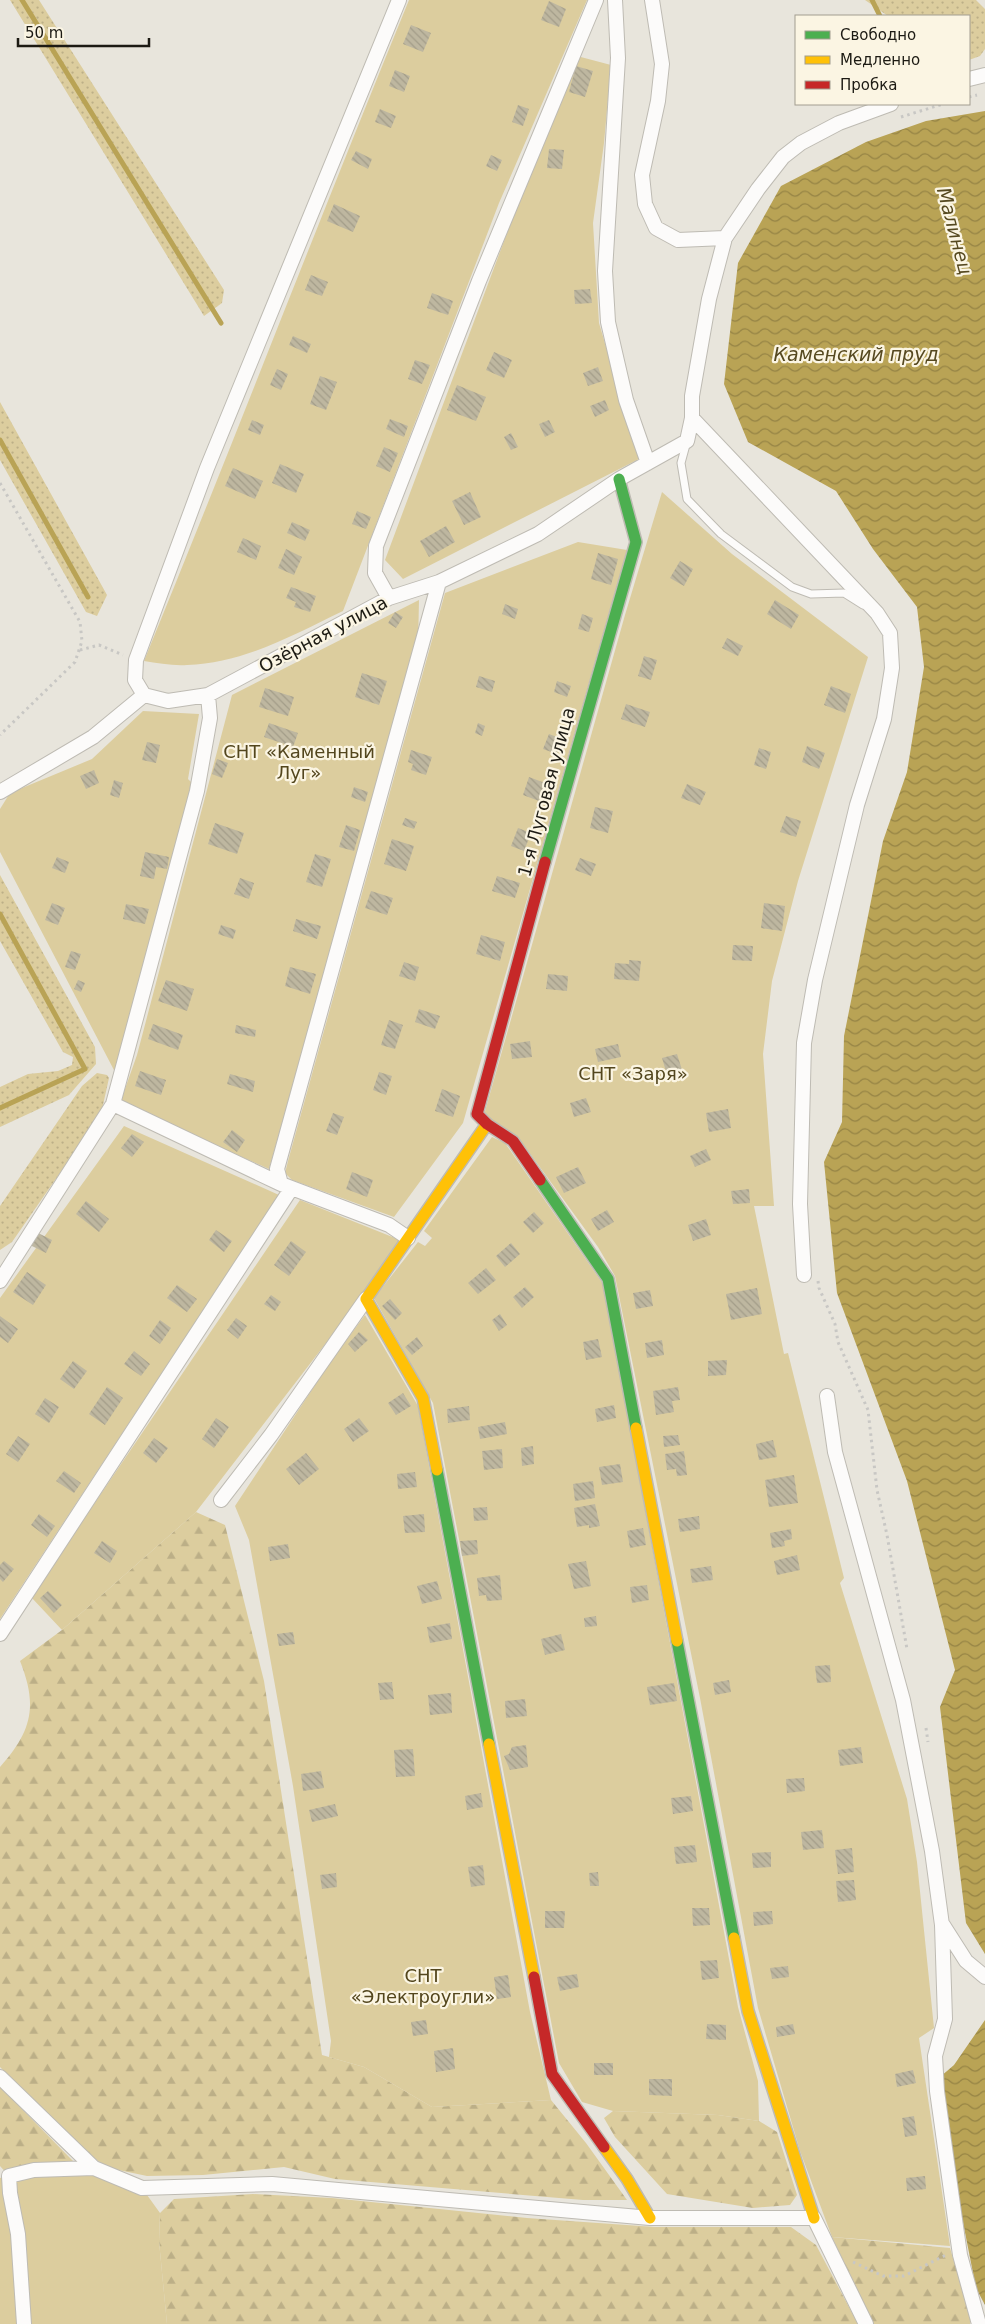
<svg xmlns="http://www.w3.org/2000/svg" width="985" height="2324" viewBox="0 0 985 2324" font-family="'DejaVu Sans',sans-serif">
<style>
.grass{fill:url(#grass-dots)}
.forest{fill:url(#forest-firs)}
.garden{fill:#dccd9e}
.water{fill:url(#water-waves)}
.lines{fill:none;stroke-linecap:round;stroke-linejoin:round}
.stream{stroke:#b9a355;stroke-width:5}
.building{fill:url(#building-back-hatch)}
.lane-casing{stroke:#bebbb3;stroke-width:9}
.street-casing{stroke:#bebbb3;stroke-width:16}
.fast-casing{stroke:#bebbb3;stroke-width:14}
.slow-casing{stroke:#bebbb3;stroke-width:14}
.jam-casing{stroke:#bebbb3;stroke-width:14}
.path{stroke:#c8c7c4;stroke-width:3;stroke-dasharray:2.5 4;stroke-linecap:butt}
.lane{stroke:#fcfbfa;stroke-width:7}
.street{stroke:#fcfbfa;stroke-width:14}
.fast{stroke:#4caf50;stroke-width:11}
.slow{stroke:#ffc107;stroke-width:11}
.jam{stroke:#c62828;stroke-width:11}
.labels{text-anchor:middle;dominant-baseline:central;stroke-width:4.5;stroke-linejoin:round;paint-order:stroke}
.street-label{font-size:18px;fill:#1c1a13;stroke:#fbf5e3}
.park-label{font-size:18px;fill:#53461d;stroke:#fbf5e3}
.water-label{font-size:19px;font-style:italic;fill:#564920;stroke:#fbf5e3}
</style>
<defs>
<pattern id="grass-dots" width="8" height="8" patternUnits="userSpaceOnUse" patternTransform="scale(1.25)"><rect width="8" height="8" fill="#dccd9e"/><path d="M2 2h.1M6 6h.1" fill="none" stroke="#bcaf87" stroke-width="1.8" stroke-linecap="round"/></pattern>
<pattern id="forest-firs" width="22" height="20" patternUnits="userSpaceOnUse" patternTransform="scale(1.25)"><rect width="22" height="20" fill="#dccd9e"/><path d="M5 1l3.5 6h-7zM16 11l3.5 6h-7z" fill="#bcaf87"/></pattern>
<pattern id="water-waves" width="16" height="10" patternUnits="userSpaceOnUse" patternTransform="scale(1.25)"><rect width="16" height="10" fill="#b9a355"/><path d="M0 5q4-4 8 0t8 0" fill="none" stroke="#968445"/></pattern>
<pattern id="building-back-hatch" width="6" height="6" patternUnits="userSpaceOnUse" patternTransform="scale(1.25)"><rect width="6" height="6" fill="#beb7a0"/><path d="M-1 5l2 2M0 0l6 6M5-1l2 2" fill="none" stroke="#a39d89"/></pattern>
</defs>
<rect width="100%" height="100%" fill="#e8e5dc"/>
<path class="grass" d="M10,0H39L224,290L222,303L204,316Z
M865,0H976L985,9V49L980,56L969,60V16H888Z
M0,402L107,595L97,616L86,612L0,460Z
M0,875L95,1047L96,1064L69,1095L0,1127V1087L28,1074L58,1071L72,1065L73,1057L63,1052L0,941Z
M97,1073L107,1075L109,1078L101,1114L12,1242L0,1250V1206L82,1086Z"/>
<path class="forest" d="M196,1512L225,1525L264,1681L322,2055L364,2067L432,2107L551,2100L586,2143L627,2200H583L335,2179L284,2167L203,2175L147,2176L109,2168L80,2149L0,2067V1767C32,1731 38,1706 20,1661L62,1630Z
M0,2087L73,2161L80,2169L9,2176L0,2166Z
M613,2111L718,2115L759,2121L777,2132L797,2195L790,2205L753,2208L667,2194L615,2137L604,2118Z
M253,2194L332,2198L527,2218L655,2227H791L816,2245L858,2324H167L159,2241L160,2213L174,2199Z
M832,2237L950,2248L971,2319L970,2324H873Z"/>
<path class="garden" d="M409,0H587L499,203L343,611C293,635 244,663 187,665C173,666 158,663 144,661C234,441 319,220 409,0Z
M577,56L611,65L604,143L593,223L599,323L639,459L403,579L385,560L513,217Z
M662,492L732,554L868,657L798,881L772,981L763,1054L774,1206H754L784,1354L788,1353L844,1578L840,1583L907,1799L917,1862L934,2028L919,2038L950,2246L832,2237L800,2151L758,2008L700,1698L615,1276L598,1247L518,1137L484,1115L625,615Z
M578,542L627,550L463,1123L394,1217L292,1180L285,1173L288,1161L445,593Z
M419,600L418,645L269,1169L120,1103L137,1055L232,695Z
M143,711L199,714L188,779L192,783L163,899L115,1072L0,852V809L10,793L92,759Z
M124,1126L279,1195L0,1619V1298Z
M492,1137L505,1143L603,1284L738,2007L758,2081L759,2121L718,2115L613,2111L582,2102L559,2063L433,1403L374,1298L418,1242L425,1246L432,1238L424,1231Z
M300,1200L400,1240L356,1304L196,1512L62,1630L31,1597Z
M365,1315L418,1406L530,2012L551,2100L432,2107L364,2067L329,2057L331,2041L293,1786L249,1540L235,1506L333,1358Z
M94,2168L142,2188L160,2213L159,2241L167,2324H0V2178L34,2170Z"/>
<path class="water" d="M985,111V1954L966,1923L940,1707L955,1670L907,1481L837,1293L824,1162L842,1122L844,1036L883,841L907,772L924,667L917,607L873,549L836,491L748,442L724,384L738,263L781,186L866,142L926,121Z
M985,2020V2305L976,2288L956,2187L940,2077L954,2065Z"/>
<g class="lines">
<path class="stream" d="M22,0L221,323
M872,0L880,16
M0,440L88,597
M0,914L85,1069L0,1108"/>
</g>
<path class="building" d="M549,1L566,9L559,27L541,20Z
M411,25L431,33L423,52L403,44Z
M576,66L593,71L585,97L569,92Z
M395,70L410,76L404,92L389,86Z
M518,105L529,109L523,126L512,122Z
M380,109L396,116L391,128L375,122Z
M549,149L564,150L562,169L547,168Z
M356,151L372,159L368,169L351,160Z
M491,155L502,160L497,171L486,166Z
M334,204L360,216L353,232L327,221Z
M311,275L328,282L322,296L305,290Z
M590,289L592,303L575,304L574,290Z
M432,293L453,301L448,315L427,308Z
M293,336L311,344L307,353L289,345Z
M494,352L512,360L504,378L486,370Z
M415,360L430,365L422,384L408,379Z
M598,367L603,381L588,386L583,373Z
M277,369L288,374L281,390L270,385Z
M320,376L337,382L326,410L310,404Z
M457,385L486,397L476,421L447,410Z
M605,400L609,410L595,417L590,406Z
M390,419L408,426L404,437L386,429Z
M252,420L264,425L260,435L248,430Z
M549,420L555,432L545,437L539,424Z
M511,433L518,447L511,450L504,437Z
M384,447L398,453L390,472L376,466Z
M280,464L304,474L296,493L272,483Z
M233,468L263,481L255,499L225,486Z
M470,492L481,517L464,525L452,501Z
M357,511L371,517L366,529L352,524Z
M292,522L310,530L305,541L287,533Z
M446,526L455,542L429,557L420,541Z
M243,538L261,546L256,560L237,552Z
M286,549L302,557L294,575L278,568Z
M598,553L618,559L611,585L591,579Z
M680,561L693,569L684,586L670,578Z
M291,587L316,596L310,612L294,607L296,602L286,598Z
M775,600L799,615L791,629L767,614Z
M505,604L518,609L515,619L502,614Z
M395,612L403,617L396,628L388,623Z
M582,614L593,618L589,632L578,629Z
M727,638L743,646L738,656L722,648Z
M644,656L657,660L651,680L638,676Z
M362,673L387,681L379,705L355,697Z
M479,676L495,681L492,692L476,687Z
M557,681L571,686L567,697L554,692Z
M831,686L851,694L845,713L824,705Z
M265,688L294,697L288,716L259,707Z
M626,704L650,712L645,727L621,719Z
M269,723L298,733L293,747L264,737Z
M478,723L485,726L482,736L475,733Z
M549,734L562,739L557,754L543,749Z
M147,742L160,745L156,763L142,760Z
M807,746L825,753L819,769L802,762Z
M759,748L771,752L766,769L754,765Z
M411,750L432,757L426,775L411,770L413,764L408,762Z
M217,759L228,763L222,778L212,774Z
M94,770L99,783L86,789L80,776Z
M529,777L545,783L539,801L523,795Z
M114,780L123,783L119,798L110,795Z
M687,784L706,792L700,805L681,798Z
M354,787L368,792L365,802L351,797Z
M595,807L613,811L608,833L590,828Z
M786,816L801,821L796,837L780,832Z
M405,818L417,822L414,829L402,825Z
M215,823L244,833L237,854L208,844Z
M346,825L360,830L354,851L339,847Z
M518,828L531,833L524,851L511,846Z
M392,839L414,846L406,871L384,864Z
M145,852L169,857L167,869L156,867L154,879L140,876Z
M315,854L331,859L322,887L306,882Z
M57,857L69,862L65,873L52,868Z
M580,858L596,864L591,876L575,870Z
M497,876L520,883L515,898L492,891Z
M240,878L254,883L249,899L234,894Z
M371,891L393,898L387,915L365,908Z
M52,903L65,908L58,925L45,920Z
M764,903L785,906L782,931L761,928Z
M126,904L149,909L145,924L123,919Z
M296,919L321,926L317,939L293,931Z
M221,925L236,930L233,939L218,934Z
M481,935L505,942L500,961L476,954Z
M733,945L753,946L752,961L732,960Z
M71,951L81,954L75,970L65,967Z
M629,960L641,961L639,981L614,979L615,963L629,964Z
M404,962L419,967L415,981L399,976Z
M290,967L316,974L310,994L285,986Z
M548,974L568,976L567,991L546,989Z
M78,980L85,983L81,992L74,989Z
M166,980L194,989L187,1011L158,1001Z
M419,1009L440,1016L435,1029L415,1022Z
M389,1020L403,1025L395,1049L381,1045Z
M153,1024L183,1035L178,1050L148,1039Z
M236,1025L256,1030L255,1037L235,1033Z
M530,1041L532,1057L512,1059L510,1044Z
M618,1044L621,1057L598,1062L595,1049Z
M677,1054L683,1073L668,1078L662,1058Z
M140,1071L166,1080L161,1095L135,1086Z
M379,1072L392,1076L386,1095L373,1090Z
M230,1074L255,1081L253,1092L227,1084Z
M442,1089L460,1096L453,1117L435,1111Z
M586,1098L591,1112L574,1117L570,1103Z
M728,1109L731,1128L709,1132L706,1113Z
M333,1113L344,1117L337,1135L326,1131Z
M232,1130L245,1140L237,1152L223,1142Z
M132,1134L144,1142L132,1157L121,1148Z
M706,1149L711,1160L695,1167L690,1156Z
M578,1167L586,1183L564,1193L556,1177Z
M352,1172L373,1180L367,1197L346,1189Z
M749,1189L750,1203L733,1204L731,1191Z
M86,1201L109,1219L99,1232L76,1214Z
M607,1210L614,1222L598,1231L591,1219Z
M534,1212L544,1223L533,1233L523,1222Z
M706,1219L711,1235L693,1241L688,1225Z
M216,1230L232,1241L224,1252L209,1240Z
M36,1232L52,1240L46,1253L30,1245Z
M291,1241L306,1252L289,1276L274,1265Z
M511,1243L520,1254L505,1267L496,1256Z
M486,1268L496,1280L478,1294L468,1283Z
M27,1272L46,1285L33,1305L13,1292Z
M177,1285L197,1299L187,1312L167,1298Z
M525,1287L534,1297L522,1308L513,1297Z
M757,1288L762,1314L731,1320L726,1294Z
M650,1290L653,1306L636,1309L633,1293Z
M271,1295L281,1302L275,1311L264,1304Z
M390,1299L402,1313L395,1320L382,1306Z
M500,1314L507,1325L499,1331L492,1320Z
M0,1316L18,1329L8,1343L0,1337Z
M236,1318L247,1326L238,1339L227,1330Z
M160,1320L171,1328L160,1344L149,1336Z
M359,1332L368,1340L355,1352L348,1344Z
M417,1337L423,1346L412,1355L405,1347Z
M598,1339L602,1357L586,1360L583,1342Z
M662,1340L664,1355L647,1358L645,1343Z
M134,1351L150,1364L141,1376L124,1364Z
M727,1360L726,1375L708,1376V1361Z
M73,1361L87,1371L74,1389L60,1379Z
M107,1387L123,1398L105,1425L89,1414Z
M678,1387L680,1400L672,1401L674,1412L656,1415L653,1391Z
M403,1393L411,1406L396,1415L388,1403Z
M45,1398L59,1407L49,1423L35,1414Z
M614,1405L616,1418L597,1422L595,1409Z
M469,1406L470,1420L448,1423L447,1409Z
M216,1418L229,1427L214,1448L202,1439Z
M359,1418L369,1431L353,1442L344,1429Z
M505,1422L507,1434L480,1439L478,1427Z
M678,1435L680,1445L664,1447L663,1436Z
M18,1436L30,1444L18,1462L6,1454Z
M154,1438L168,1448L156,1463L143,1453Z
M773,1440L777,1457L759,1460L756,1444Z
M533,1446L534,1464L522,1466L521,1448Z
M502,1449L503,1468L484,1470L482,1451Z
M684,1451L687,1475L677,1476L676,1469L667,1470L665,1454Z
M306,1453L319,1469L299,1485L286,1469Z
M620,1464L623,1482L602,1485L599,1467Z
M64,1471L81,1483L74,1493L56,1481Z
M415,1472L417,1487L398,1489L397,1474Z
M794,1475L798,1503L769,1507L765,1480Z
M593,1481L595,1498L575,1501L573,1484Z
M595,1504L600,1526L589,1528V1525L577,1527L574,1508Z
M487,1507L488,1520L474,1521L473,1508Z
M39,1514L55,1526L47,1537L31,1525Z
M424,1514L425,1532L405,1533L403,1516Z
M699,1516L700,1529L680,1532L678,1519Z
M643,1528L646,1545L630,1548L627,1531Z
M791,1529L792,1539L784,1541L785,1546L772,1548L770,1533Z
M477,1540L478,1554L462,1556L460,1541Z
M102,1541L117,1551L110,1563L94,1553Z
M288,1544L290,1558L270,1561L268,1547Z
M797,1555L800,1570L777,1575L774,1561Z
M4,1561L14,1569L3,1582L0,1579V1565Z
M586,1561L591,1586L574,1589L568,1564Z
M711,1566L713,1580L692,1583L690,1569Z
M500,1575L502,1600L487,1601L486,1595L479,1596L477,1578Z
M437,1581L442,1599L422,1604L417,1586Z
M647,1585L649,1600L632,1603L630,1587Z
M48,1591L62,1605L54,1613L40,1598Z
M596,1616L597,1626L585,1627L584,1618Z
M450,1623L452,1639L430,1643L427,1627Z
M293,1632L295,1644L279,1646L277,1634Z
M561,1634L565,1650L545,1655L541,1639Z
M830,1665L831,1682L817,1683L815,1666Z
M729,1680L731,1692L715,1695L713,1683Z
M392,1682L394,1699L380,1700L378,1683Z
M674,1683L677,1701L650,1705L647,1687Z
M451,1693L452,1713L430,1715L428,1695Z
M525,1699L527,1716L506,1718L505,1701Z
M526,1745L528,1767L510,1770L504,1756L509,1754L512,1747Z
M861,1747L863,1763L840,1766L838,1750Z
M413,1749L415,1776L396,1777L394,1750Z
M321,1771L324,1788L303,1791L301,1774Z
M804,1778L805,1791L787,1793L786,1779Z
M481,1793L483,1807L467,1810L465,1796Z
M691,1796L693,1811L673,1814L671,1798Z
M335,1804L338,1816L312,1822L309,1810Z
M822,1830L824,1848L803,1850L801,1832Z
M695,1845L697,1862L676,1864L674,1847Z
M852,1848L854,1872L838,1874L835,1850Z
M771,1852V1867L753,1868L752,1853Z
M483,1865L485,1885L471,1887L468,1867Z
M598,1872L599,1886H590L589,1873Z
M336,1873L337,1887L322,1889L320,1875Z
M854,1880L856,1900L838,1902L836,1881Z
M692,1908H709L710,1925L693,1926Z
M545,1911H565L564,1928H545Z
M772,1911L773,1924L754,1926L753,1912Z
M717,1960L719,1978L702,1980L700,1961Z
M788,1966L789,1977L772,1979L770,1968Z
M577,1974L579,1987L560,1991L557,1977Z
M508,1975L511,1997L497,1999L494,1977Z
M426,2020L428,2034L413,2036L411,2022Z
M707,2024L726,2025V2040L706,2039Z
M793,2024L795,2034L777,2037L776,2027Z
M453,2048L455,2069L436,2072L434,2051Z
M594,2063H613V2075H594Z
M913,2070L916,2083L897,2087L895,2074Z
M649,2079H672V2096L649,2095Z
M914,2116L917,2135L905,2137L902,2118Z
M925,2176L926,2189L907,2191L906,2178Z"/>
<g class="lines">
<defs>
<path id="lane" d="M687,441L681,463L687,499L721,534L792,587L811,594L844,593L863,605"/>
<path id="street" d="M615,0L618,58L605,271L608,322L626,400L648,463
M652,0L662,64L658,101L642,175L645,204L656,228L678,240L725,238
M969,79L985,75
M692,418L877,613L890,633L892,668L884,719L857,805L815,980L804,1043L800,1204L804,1275
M389,598L375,573L376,546L479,281L596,0
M144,695L168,701L208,695L389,598L439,582L538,534L619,479L687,441L692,418V396L709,299L725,238L758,189L783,157L801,143L839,123L891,104
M144,695L135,680L136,660L207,468L399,0
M0,792L93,737L144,695
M113,1104L281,1184
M408,1238L389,1225L281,1184L277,1169L439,582
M0,1281L113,1104L197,791L210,718L208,695
M827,1396L835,1452L903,1700L932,1851L942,1925L945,2019L935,2056L937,2091L960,2255L979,2324
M221,1500L271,1435L366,1299
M0,1634L291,1189
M943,1925L966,1961L985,1977
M0,2077L94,2168L142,2188L272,2184L650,2218H814L866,2324
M24,2324L18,2234L10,2193L9,2176L34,2170L94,2168"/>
<path id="fast" d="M545,862L636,542L619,479
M540,1180L608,1279L636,1428
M437,1470L489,1744
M677,1641L734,1938"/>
<path id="slow" d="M636,1428L677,1641
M437,1470L423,1398L366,1299L487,1124
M489,1744L534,1977
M734,1938L748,2011L814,2218
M604,2147L627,2179L650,2218"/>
<path id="jam" d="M540,1180L513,1141L487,1124L477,1114L545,862
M534,1977L552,2074L604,2147"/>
</defs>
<use href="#lane" class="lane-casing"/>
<use href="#street" class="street-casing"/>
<use href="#fast" class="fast-casing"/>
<use href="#slow" class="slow-casing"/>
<use href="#jam" class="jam-casing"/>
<path class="path" d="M969,97L977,95
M901,117L943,104
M0,483L80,622L82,641L75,662L0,735
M80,650L99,645L123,655
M818,1281L819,1288L835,1324L838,1342L868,1410L877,1490L887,1535L907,1649
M926,1728L928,1742
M853,2262L883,2276H904L946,2255"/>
<use href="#lane" class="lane"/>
<use href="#street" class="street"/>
<use href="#fast" class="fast"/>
<use href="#slow" class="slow"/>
<use href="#jam" class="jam"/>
</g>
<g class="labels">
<g class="street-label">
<text transform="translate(323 634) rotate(-28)">Озёрная улица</text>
<text transform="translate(546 792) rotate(-75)">1-я Луговая улица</text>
</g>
<g class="park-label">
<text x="299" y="751">СНТ «Каменный<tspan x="299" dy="21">Луг»</tspan></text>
<text x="633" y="1073">СНТ «Заря»</text>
<text x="423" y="1975">СНТ<tspan x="423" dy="21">«Электроугли»</tspan></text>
</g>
<g class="water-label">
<text transform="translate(955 231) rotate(75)">Малинец</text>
<text x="856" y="354">Каменский пруд</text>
</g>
</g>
<rect x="795" y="15" width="175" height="90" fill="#fbf5e3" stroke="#a29d90"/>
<rect x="805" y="31" width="25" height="8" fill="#4caf50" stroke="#a29d90"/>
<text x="840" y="40" font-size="15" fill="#1c1a13">Свободно</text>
<rect x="805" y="56" width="25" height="8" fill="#ffc107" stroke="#a29d90"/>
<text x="840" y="65" font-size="15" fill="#1c1a13">Медленно</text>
<rect x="805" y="81" width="25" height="8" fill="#c62828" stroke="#a29d90"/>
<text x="840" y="90" font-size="15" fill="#1c1a13">Пробка</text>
<path d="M18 38v8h131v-8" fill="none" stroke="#1c1a13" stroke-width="2.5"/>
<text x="25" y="38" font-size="15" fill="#1c1a13" stroke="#fbf5e3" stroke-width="4" paint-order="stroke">50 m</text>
</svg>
